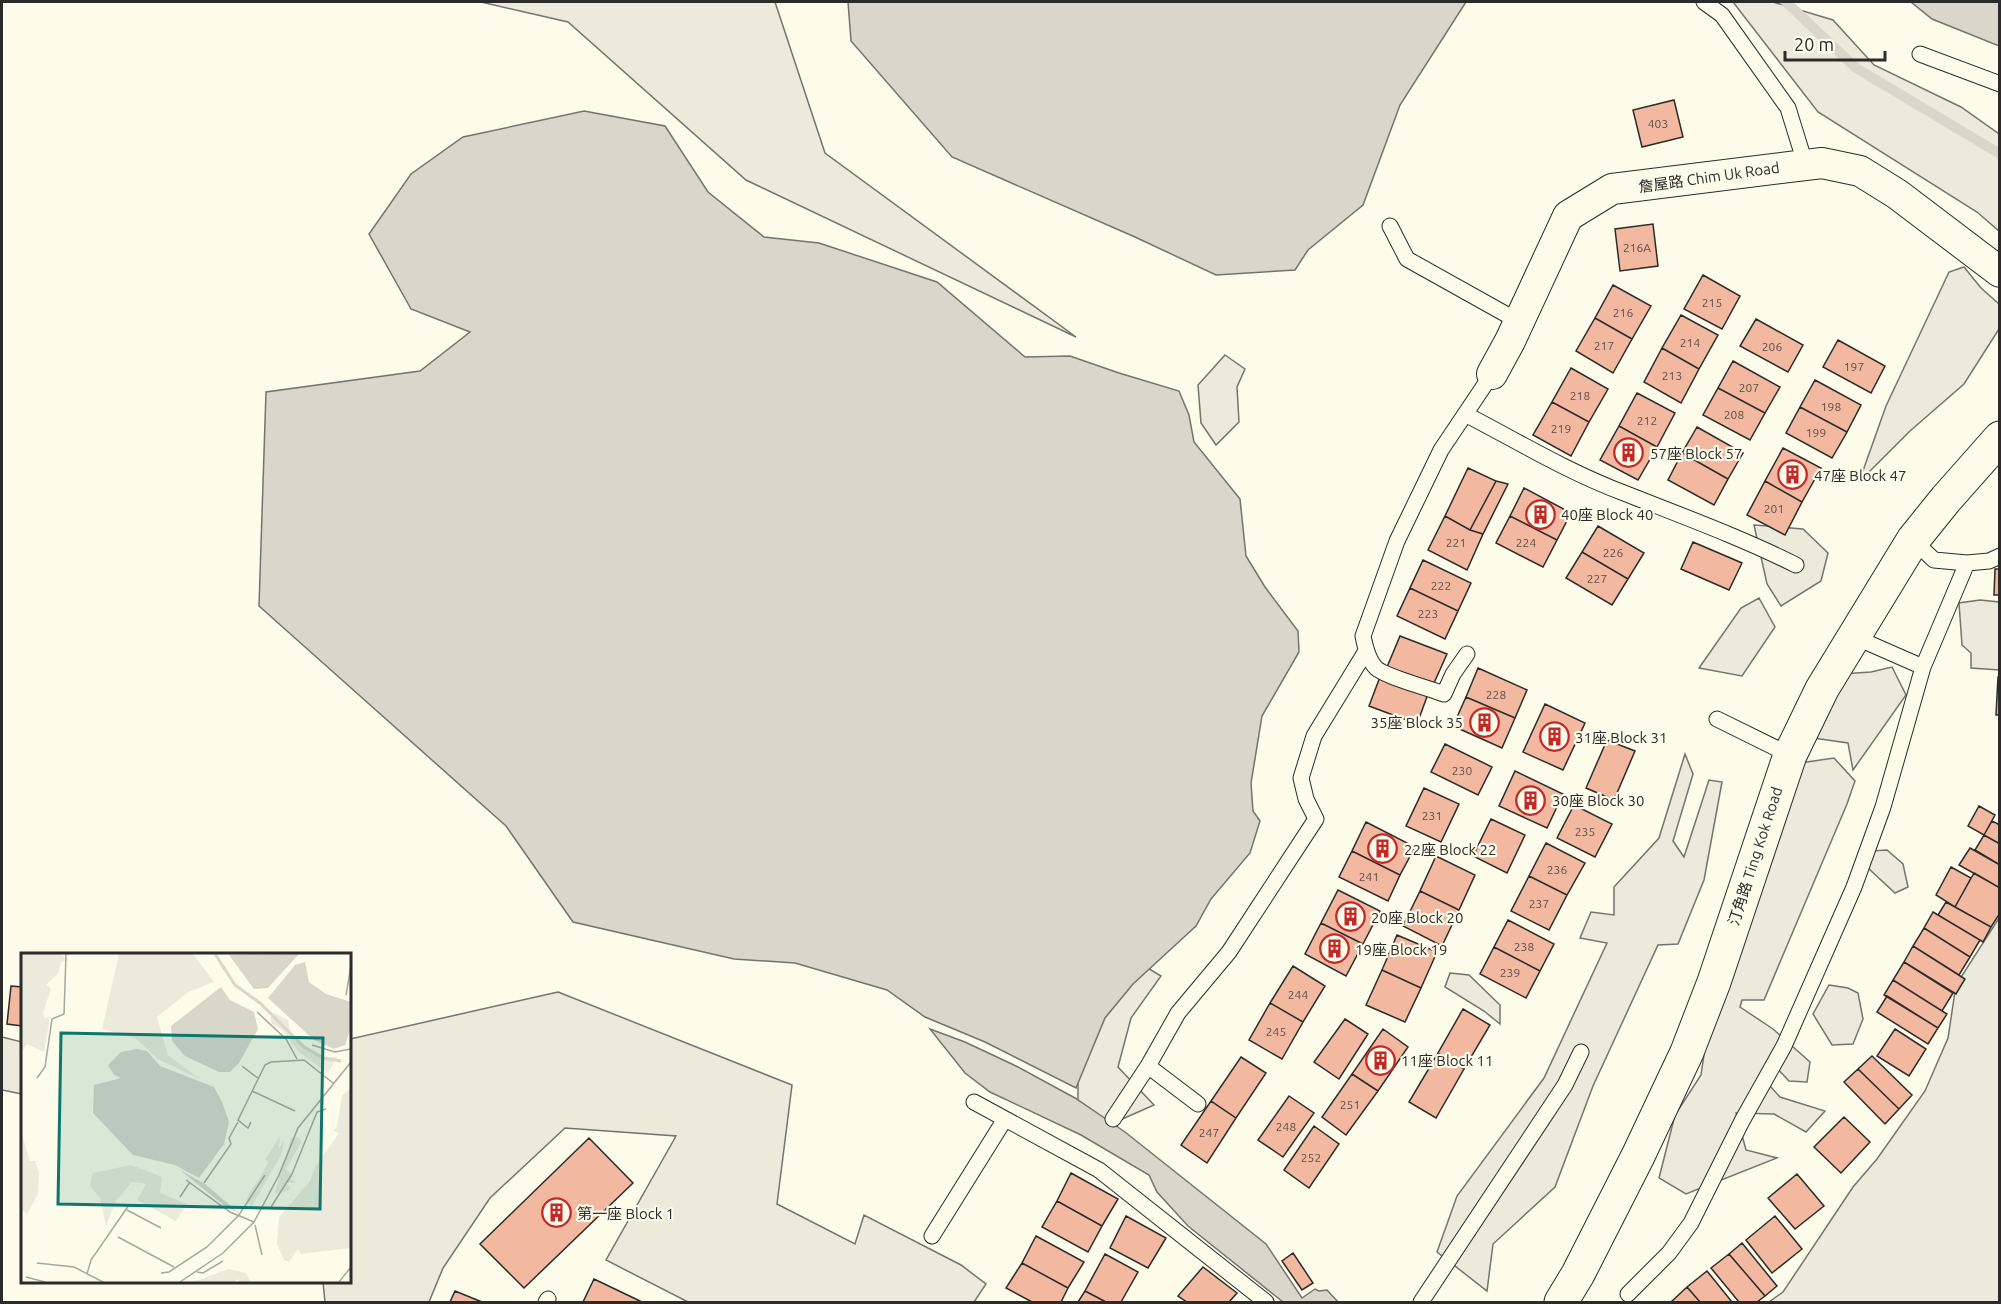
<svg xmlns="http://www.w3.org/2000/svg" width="2001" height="1304" viewBox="0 0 2001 1304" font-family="Ubuntu,'Noto Sans TC',sans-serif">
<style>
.green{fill:#ecebdb;stroke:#74746e;stroke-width:1.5}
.water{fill:#d8d7c9;stroke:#74746e;stroke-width:1.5}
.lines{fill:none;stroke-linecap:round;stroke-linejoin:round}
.stream{stroke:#d8d7c9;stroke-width:10}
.building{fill:#f2b8a0;stroke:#2b2b2b;stroke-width:1.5}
.lane-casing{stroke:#2b2b2b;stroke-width:17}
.street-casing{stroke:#2b2b2b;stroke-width:32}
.secondary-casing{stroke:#2b2b2b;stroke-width:35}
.lane{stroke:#fdfbea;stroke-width:15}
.street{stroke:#fdfbea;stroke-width:30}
.secondary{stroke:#fdfbea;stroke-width:33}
.labels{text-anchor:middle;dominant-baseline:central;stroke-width:4.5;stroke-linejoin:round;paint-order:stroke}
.number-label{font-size:12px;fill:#5d4e48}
.street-label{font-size:15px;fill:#2b2b2b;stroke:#fdfbea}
.poi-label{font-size:15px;fill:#2b2b2b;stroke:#fdfbea;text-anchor:start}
.inset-river{fill:none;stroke:#d8d7c9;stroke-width:3}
.inset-road{fill:none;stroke:#a9a89e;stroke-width:1.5}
.view{fill:#0f766e;fill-opacity:0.15;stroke:#0f766e;stroke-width:3}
.inset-edge{fill:none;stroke:#2b2b2b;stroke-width:3}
</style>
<rect width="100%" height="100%" fill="#fdfbea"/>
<path class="green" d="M481,2H775L825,153L1076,337L746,180L568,22Z
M1733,2H1773L1833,20L1874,65L1961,107L1999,134V231L1977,212L1818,112Z
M1964,267L1981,288L1999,304V329L1964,384L1910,431L1859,482L1886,406L1949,272Z
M1225,355L1245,369L1237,387L1239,422L1216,445L1201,423L1198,385Z
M1754,525L1803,529L1828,553L1821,581L1781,606L1767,584Z
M1759,598L1775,627L1742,676L1699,668L1741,608Z
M1980,600L1999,602V670L1971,668V653L1962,645L1959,603Z
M1892,667L1906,695L1853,770L1848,743L1799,736L1841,674L1871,672Z
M1685,754L1693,774L1673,841L1684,857L1709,780L1722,782L1704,880L1678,944L1658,945L1593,1086L1555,1187L1493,1244L1487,1291L1437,1252L1457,1196L1544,1078L1607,943L1580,938L1591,912L1614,915V887L1659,838Z
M1834,758L1855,781L1847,804L1764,1000H1742L1740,1007L1773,1029L1810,1062L1807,1082L1789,1081L1769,1060L1760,1075L1780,1097L1825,1111L1806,1132L1774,1114L1736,1113L1746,1150L1777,1158L1686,1194L1659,1178L1675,1115L1701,1075L1723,925L1800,763Z
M1887,850L1903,864L1908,887L1895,893L1868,868L1871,851Z
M1999,918V1302H1769L1783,1292L1853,1187L1877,1159L1925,1091L1948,1038L1956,985Z
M1136,961L1161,976L1131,1018L1118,1067L1154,1105L1093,1132L1078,1113V1032Z
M1450,973L1469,975L1500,1005V1024L1484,1011L1445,987Z
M1829,985L1848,988L1858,993L1863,1019L1853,1044L1832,1045L1813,1014Z
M558,992L792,1085L777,1204L855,1244L864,1215L961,1265L986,1284L974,1302H688L606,1260L676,1136L565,1128L490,1198L443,1268L429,1302H325L323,1282H350V1039Z
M2,1037L22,1042V1094L2,1090Z"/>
<path class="water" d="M848,2H1466L1400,105L1363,205L1308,250L1295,270L1216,275L1135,237L952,157L851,41Z
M1911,2H1999V46L1932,19Z
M584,111L665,126L708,192L764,237L819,243L937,282L1025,357L1070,356L1119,373L1179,391L1189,415L1194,442L1240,499L1246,556L1265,587L1298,631L1299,652L1262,716L1251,783L1253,811L1260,821L1250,853L1211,899L1196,926L1133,984L1105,1018L1076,1088L985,1042L925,1017L887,990L795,963L734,959L573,922L506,826L259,606L266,392L420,371L470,332L411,309L369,234L411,174L463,137Z
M930,1029L965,1042L1016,1066L1075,1098L1125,1132L1266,1244L1302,1298L1315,1289L1319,1291L1327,1290L1338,1302H1283L1188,1226L1157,1192L1149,1175L1081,1135L990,1092L965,1073Z"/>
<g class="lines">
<path class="stream" d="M1786,2L1856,68L2000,154"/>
</g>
<path class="building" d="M1674,100L1683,137L1642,147L1633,110Z
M1653,224L1658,266L1620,271L1615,229Z
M1703,275L1740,296L1722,329L1684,309Z
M1613,285L1651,306L1632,339L1595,318Z
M1681,315L1718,335L1699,369L1662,348Z
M1595,318L1632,339L1613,373L1576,351Z
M1756,319L1803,345L1788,372L1740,346Z
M1838,340L1885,366L1871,393L1823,367Z
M1662,348L1699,369L1681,403L1644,382Z
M1733,361L1780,387L1765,413L1718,388Z
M1571,368L1608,389L1589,422L1552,402Z
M1815,380L1861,405L1847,432L1800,407Z
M1718,388L1765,413L1750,440L1703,415Z
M1637,393L1675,413L1657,447L1619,426Z
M1552,402L1589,422L1571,456L1533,435Z
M1800,407L1847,432L1832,458L1786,433Z
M1619,426L1657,447L1638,480L1600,460Z
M1697,427L1743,453L1728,479L1682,453Z
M1783,448L1821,468L1802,502L1765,481Z
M1682,453L1728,479L1714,505L1668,480Z
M1468,468L1496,481L1470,530L1445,516Z
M1496,481L1508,484L1483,534L1470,530Z
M1765,481L1802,502L1785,535L1747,515Z
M1524,488L1571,513L1557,540L1510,516Z
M1445,516L1470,530L1483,534L1467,570L1428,550Z
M1510,516L1557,540L1543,567L1496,543Z
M1598,526L1644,553L1628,579L1582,552Z
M1693,542L1742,563L1729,590L1681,569Z
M1582,552L1628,579L1612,605L1566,578Z
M1423,560L1471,583L1458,611L1410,588Z
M1995,569H2000V595H1994Z
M1410,588L1458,611L1445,639L1397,616Z
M1400,636L1447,654L1434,683L1387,667Z
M1478,668L1527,690L1515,718L1466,697Z
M1380,677L1428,694L1417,724L1369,706Z
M1998,677H2000V715H1996Z
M1466,697L1515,718L1502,748L1453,726Z
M1545,704L1585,723L1563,770L1523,752Z
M1607,740L1635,751L1614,800L1586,788Z
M1445,744L1492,767L1478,795L1431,772Z
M1515,771L1563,794L1547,828L1499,806Z
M1424,788L1459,804L1441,842L1406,826Z
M1574,805L1612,824L1595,857L1557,838Z
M1979,806L1995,815L1984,835L1968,826Z
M1491,819L1525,835L1507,873L1473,856Z
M1992,821L2000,825V844L1984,835Z
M1366,822L1415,847L1400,875L1352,851Z
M1984,835L2000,844V865L1975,850Z
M1546,843L1585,863L1567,895L1529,876Z
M1970,848L2000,865V888L1959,865Z
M1352,851L1400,875L1388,901L1339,877Z
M1436,856L1475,875L1459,910L1420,891Z
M1951,867L1971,878L1955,907L1936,895Z
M1974,873L2000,888V913L1991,927L1955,907Z
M1529,876L1567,895L1549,930L1511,911Z
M1338,890L1380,911L1363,944L1321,923Z
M1420,891L1459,910L1442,946L1403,926Z
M1946,902L1991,927L1983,942L1938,915Z
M1933,912L1980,940L1970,957L1924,928Z
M1508,920L1554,944L1540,971L1494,947Z
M1321,923L1363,944L1346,976L1305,954Z
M1924,928L1970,957L1959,975L1913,946Z
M1397,935L1437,952L1421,988L1382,970Z
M1913,946L1965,979L1956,994L1904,962Z
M1494,947L1540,971L1526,998L1480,974Z
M1904,962L1953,993L1942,1011L1893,980Z
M1293,966L1325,986L1303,1022L1270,1003Z
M1382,970L1421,988L1405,1022L1366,1005Z
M1893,980L1947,1014L1938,1028L1884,995Z
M11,986L22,987V1026L7,1024Z
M1887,996L1938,1028L1928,1044L1877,1012Z
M1270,1003L1303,1022L1282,1059L1249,1040Z
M1463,1009L1490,1025L1464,1069L1438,1053Z
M1345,1019L1368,1034L1339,1079L1314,1062Z
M1383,1029L1408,1047L1378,1091L1352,1074Z
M1895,1029L1926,1049L1909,1076L1877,1056Z
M1438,1053L1464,1069L1436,1118L1409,1102Z
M1872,1056L1912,1095L1899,1109L1858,1069Z
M1241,1057L1266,1073L1236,1118L1211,1101Z
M1858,1069L1899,1109L1885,1124L1844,1082Z
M1352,1074L1378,1091L1346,1135L1322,1117Z
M1289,1096L1314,1113L1283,1157L1258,1140Z
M1211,1101L1236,1118L1207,1163L1181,1145Z
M1844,1117L1870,1142L1841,1173L1814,1147Z
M1314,1126L1339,1144L1309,1188L1284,1170Z
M589,1138L633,1183L524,1288L480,1244Z
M1071,1173L1118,1199L1102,1226L1057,1201Z
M1797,1174L1824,1206L1795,1229L1768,1198Z
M1057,1201L1102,1226L1088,1252L1042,1227Z
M1126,1216L1166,1238L1148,1268L1110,1248Z
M1775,1216L1802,1249L1772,1273L1746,1240Z
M1036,1236L1084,1262L1068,1288L1022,1263Z
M1742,1243L1777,1286L1765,1296L1729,1254Z
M1293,1253L1313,1283L1302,1290L1282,1261Z
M1105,1254L1138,1272L1121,1302H1106L1085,1291Z
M1729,1254L1765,1296L1757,1302H1739L1711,1268Z
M1022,1263L1068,1288L1061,1302H1032L1006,1288Z
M1203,1267L1237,1293L1229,1302H1187L1178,1296Z
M1707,1271L1732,1302H1700L1687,1287Z
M594,1279L642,1302H583Z
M1687,1287L1700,1302H1671Z
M455,1291L482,1302H450Z
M1085,1291L1106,1302H1078Z"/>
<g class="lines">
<defs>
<path id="lane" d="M1704,2L1722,15L1788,108L1805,163
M1920,54L2000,84
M1390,226L1407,259L1518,321
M1465,414C1517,441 1568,472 1624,493C1682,516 1740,537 1796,565
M1913,540L1934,560L1967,563
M1856,633L1866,642L1923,667
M1467,654L1453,674L1444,694C1429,688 1386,677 1376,668C1368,660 1365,646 1363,636L1397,541L1441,450L1492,374
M1717,719L1790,755
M1148,1066L1198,1104
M974,1102L1099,1170L1266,1302
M1113,1119L1148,1066L1178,1013L1229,952L1316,819L1306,799L1301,778L1314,736L1366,651
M932,1236L1005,1119
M1628,1294L1669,1253L1691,1223L1742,1121L1784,1046L1854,887L1883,807L1923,667L1967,563L1989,561L2000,556
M546,1302L548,1299
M1421,1302L1565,1085L1581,1052"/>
<path id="street" d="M1492,374L1510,341L1568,216L1612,189L1822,163L1860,171L1897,194L2000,272"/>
<path id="secondary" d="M1561,1302L1578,1274L1638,1156L1687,1052L1714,982L1790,755L1822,689L1913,540L1946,499L2000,438"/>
</defs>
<use href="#lane" class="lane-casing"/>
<use href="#street" class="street-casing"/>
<use href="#secondary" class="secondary-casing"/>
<use href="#lane" class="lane"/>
<use href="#street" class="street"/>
<use href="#secondary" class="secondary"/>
</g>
<defs>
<symbol id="building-ring" viewBox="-11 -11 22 22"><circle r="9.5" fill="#fdfbea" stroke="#c62828" stroke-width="1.5"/><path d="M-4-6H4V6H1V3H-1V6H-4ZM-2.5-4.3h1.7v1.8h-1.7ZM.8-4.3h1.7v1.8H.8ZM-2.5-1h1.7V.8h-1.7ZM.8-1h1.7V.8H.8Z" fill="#c62828"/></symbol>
</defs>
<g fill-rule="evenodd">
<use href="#building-ring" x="1612" y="436" width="33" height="33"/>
<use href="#building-ring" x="1776" y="458" width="33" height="33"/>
<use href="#building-ring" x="1524" y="498" width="33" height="33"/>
<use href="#building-ring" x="1468" y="706" width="33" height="33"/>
<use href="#building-ring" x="1538" y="720" width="33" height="33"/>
<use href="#building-ring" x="1514" y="784" width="33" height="33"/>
<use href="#building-ring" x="1366" y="832" width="33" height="33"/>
<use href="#building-ring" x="1334" y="900" width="33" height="33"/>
<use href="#building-ring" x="1318" y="932" width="33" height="33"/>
<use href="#building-ring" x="1364" y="1044" width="33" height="33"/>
<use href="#building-ring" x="540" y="1196" width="33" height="33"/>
</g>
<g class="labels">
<g class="number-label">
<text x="1658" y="123">403</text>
<text x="1637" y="247">216A</text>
<text x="1712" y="302">215</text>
<text x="1623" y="312">216</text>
<text x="1690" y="342">214</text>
<text x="1604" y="345">217</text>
<text x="1772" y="346">206</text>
<text x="1854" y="366">197</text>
<text x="1672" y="375">213</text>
<text x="1749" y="387">207</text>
<text x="1580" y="395">218</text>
<text x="1831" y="406">198</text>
<text x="1734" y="414">208</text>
<text x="1647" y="420">212</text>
<text x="1561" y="428">219</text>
<text x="1816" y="432">199</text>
<text x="1774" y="508">201</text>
<text x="1456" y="542">221</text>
<text x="1526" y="542">224</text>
<text x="1613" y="552">226</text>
<text x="1597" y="578">227</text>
<text x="1441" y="585">222</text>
<text x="1428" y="613">223</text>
<text x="1496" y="694">228</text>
<text x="1462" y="770">230</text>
<text x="1432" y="815">231</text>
<text x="1585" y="831">235</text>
<text x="1557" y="869">236</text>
<text x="1369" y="876">241</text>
<text x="1539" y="903">237</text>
<text x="1524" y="946">238</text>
<text x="1510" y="972">239</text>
<text x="1298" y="994">244</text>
<text x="1276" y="1031">245</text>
<text x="1350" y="1104">251</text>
<text x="1286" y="1126">248</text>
<text x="1209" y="1132">247</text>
<text x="1311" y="1157">252</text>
</g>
<g class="street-label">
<text transform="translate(1709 177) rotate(-8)">詹屋路 Chim Uk Road</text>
<text transform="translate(1755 856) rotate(-72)">汀角路 Ting Kok Road</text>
</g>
<g class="poi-label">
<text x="1650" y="453">57座 Block 57</text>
<text x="1814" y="475">47座 Block 47</text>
<text x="1561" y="514">40座 Block 40</text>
<text x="1463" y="722" text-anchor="end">35座 Block 35</text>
<text x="1575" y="737">31座 Block 31</text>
<text x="1552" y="800">30座 Block 30</text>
<text x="1404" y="849">22座 Block 22</text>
<text x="1371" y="917">20座 Block 20</text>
<text x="1355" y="949">19座 Block 19</text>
<text x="1401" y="1060">11座 Block 11</text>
<text x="577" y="1213">第一座 Block 1</text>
</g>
</g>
<g transform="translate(21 953)">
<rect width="330" height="330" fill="#fdfbea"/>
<path d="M0,1H39L48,7L40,9L38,19L25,32L30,35L22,60L24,65L29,64L23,99L6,91L0,100ZM98,1H172L193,29L167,39L136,64L147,102L180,127L137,106L114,85L81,76ZM253,60L267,67L270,84L304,104H316L307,120L278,99L261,77L251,71L249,65ZM330,135V295L280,301L277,296L268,309L263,307L256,291L258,264L289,228L294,214L318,180L312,178L316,174L321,142ZM0,179L9,208H14L18,219L17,241L6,261L0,256ZM259,183L258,196L263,187L261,200L231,253L225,248L228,240L239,225L248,208L244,207ZM278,184L280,190L265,216L274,224L268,225L276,230H265L270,236L258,241L254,239L270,185ZM110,212L141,224L139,240L166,251L155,268L116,247L125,231L111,229L95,248L85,273L79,245L69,233L72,220ZM208,316L225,320L230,329H217L218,326L212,329H172Z" fill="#ecebdb"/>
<path d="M278,1L247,35L233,36L208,2ZM284,9L288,29L305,41L330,49V75L324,92L313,96L293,87L247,45L274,12ZM200,34L209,47L233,59L237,76L218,110L209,119H198L164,103L151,88L150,73ZM116,96L126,98L139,113L193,134L201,149L208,169L203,191L178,225L154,212L112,202L72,160L73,132L100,125L93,122L87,112L100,99ZM159,217L184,231L218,260L205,254Z" fill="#d8d7c9"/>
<path class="inset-river" d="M194,1L214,32L239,50L283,94L302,105L320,108"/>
<path class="inset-road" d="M325,42L330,13M236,59L265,86L276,106M291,92L314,99L330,96M221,113L238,126M16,125L24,114L31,66L43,61L45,1M231,138L274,158M230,169L227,175L217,167L244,112L250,109L283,107L312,130M165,227L209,259L233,269M183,230L210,191L208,185L217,169M159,244L169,229M250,254L271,221L296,159L305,156M106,257L140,275M234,272L241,302M97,284L153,314M16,310L53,314L82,329M176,319L182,320L202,308M140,320L148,319L186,294L218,262L244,222M66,321L70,307L108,252M5,324L24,329M159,329L202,300L233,269L258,222L277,175L330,109M318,329L330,314"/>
<path class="view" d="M40,80L302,85L299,256L37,251Z"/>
<rect width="330" height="330" class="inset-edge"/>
</g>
<rect width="2001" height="1304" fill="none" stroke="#2b2b2b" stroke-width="6"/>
<path d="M1785 51v9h100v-9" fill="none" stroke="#2b2b2b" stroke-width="3"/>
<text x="1794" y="51" font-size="18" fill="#2b2b2b" stroke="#fdfbea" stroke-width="4.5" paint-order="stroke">20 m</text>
</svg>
